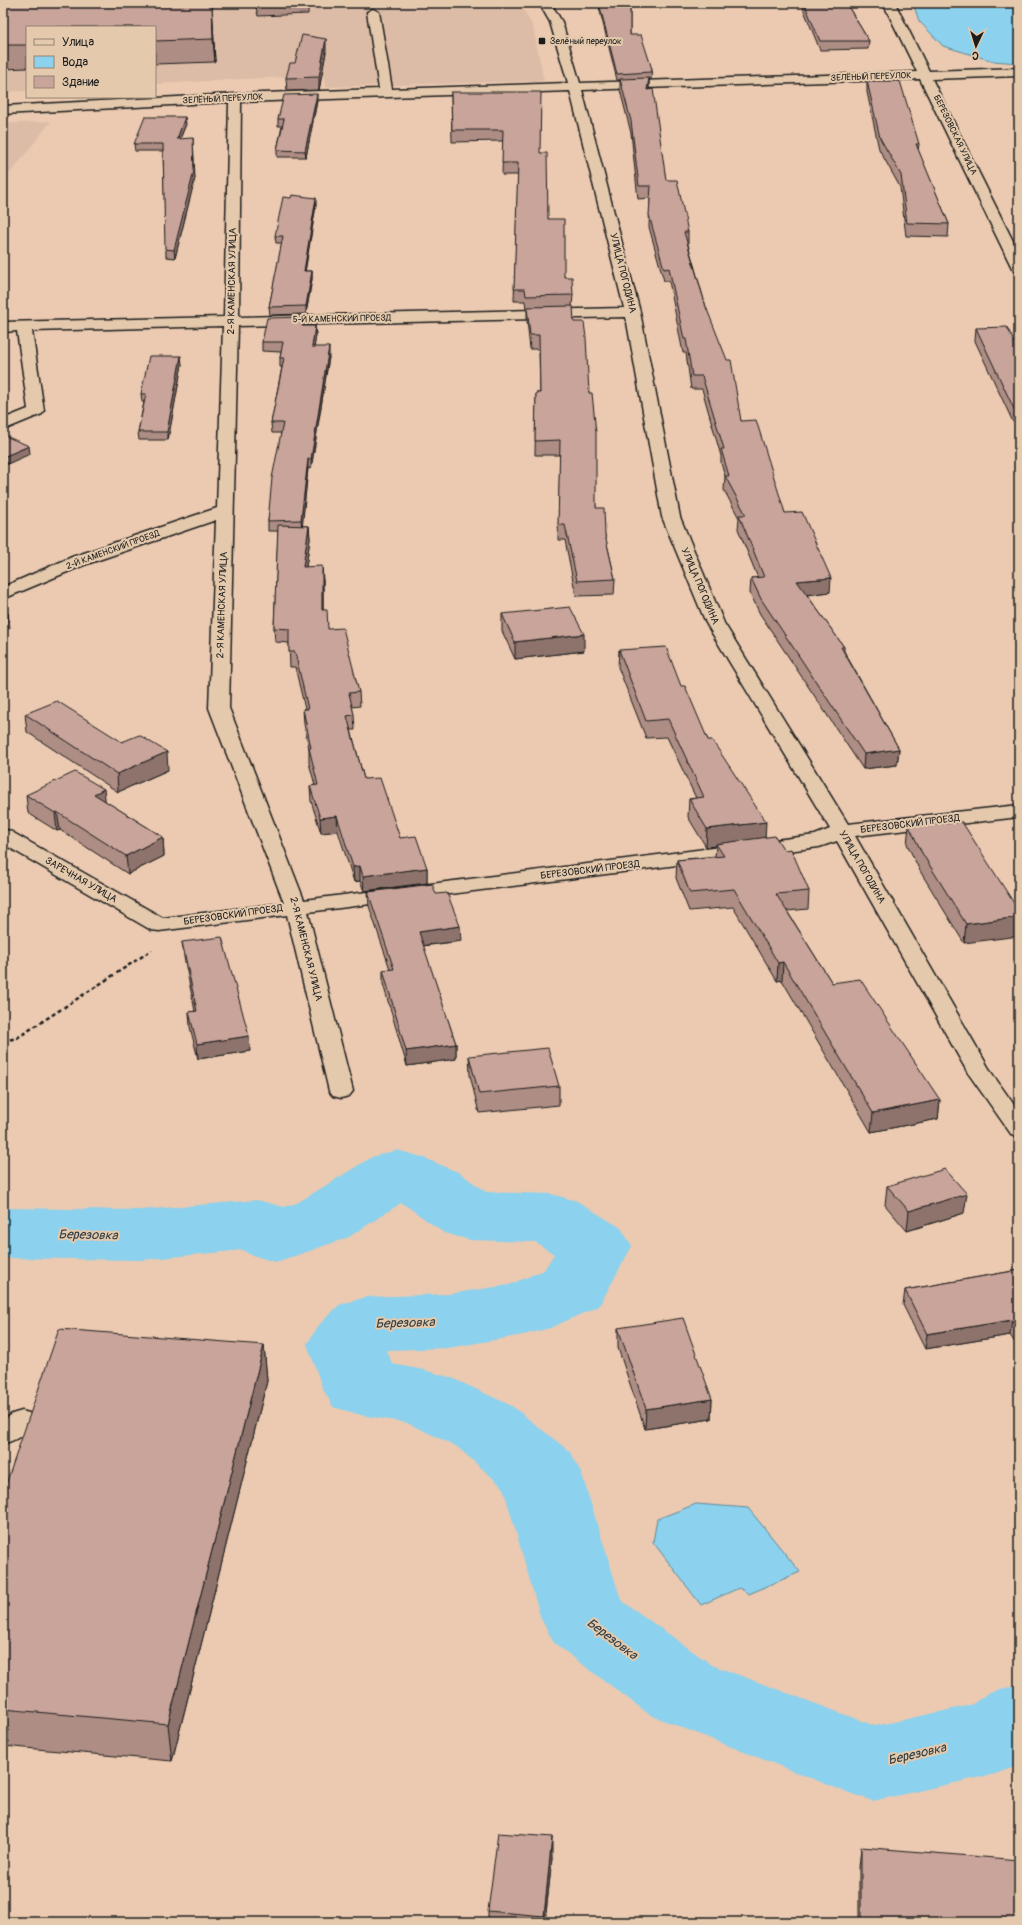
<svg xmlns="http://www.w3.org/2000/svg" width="1022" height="1925" viewBox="0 0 1022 1925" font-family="Pangolin,sans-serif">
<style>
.built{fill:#ddbca7}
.water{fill:#8cd1ed;stroke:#5f8999}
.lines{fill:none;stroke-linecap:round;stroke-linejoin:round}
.river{fill:#8cd1ed;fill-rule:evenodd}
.minor-casing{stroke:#1c1c1c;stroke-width:3}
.path{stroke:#1c1c1c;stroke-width:2.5;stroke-dasharray:4 3;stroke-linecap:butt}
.minor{fill:#e4c9ac;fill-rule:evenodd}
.wall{fill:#ad8d84;stroke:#1c1c1c}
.shaded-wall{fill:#8d736c;stroke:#1c1c1c}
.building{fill:#c9a49a;stroke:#1c1c1c}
.poi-dot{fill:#1c1c1c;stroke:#e4c9ac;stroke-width:1.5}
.labels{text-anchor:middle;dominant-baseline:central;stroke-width:4;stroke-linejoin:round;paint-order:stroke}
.far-poi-label{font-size:9px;fill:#1c1c1c;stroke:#e4c9ac;text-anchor:start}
.far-street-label{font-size:9px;fill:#1c1c1c;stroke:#e4c9ac}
.street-label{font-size:10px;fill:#1c1c1c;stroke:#e4c9ac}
.near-water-label{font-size:13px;font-style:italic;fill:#324046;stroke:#e4c9ac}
</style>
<rect width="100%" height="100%" fill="#ebcab1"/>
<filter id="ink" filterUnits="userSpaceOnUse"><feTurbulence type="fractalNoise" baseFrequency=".025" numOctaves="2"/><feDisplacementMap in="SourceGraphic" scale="8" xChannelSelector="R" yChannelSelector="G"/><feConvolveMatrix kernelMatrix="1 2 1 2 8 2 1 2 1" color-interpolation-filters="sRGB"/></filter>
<g filter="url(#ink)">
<path class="built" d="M3,3H520L533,27L544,81L326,87L323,75L155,84V27H27V91L3,92Z
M51,121L17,165L3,181V124Z"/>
<path class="water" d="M913,3H1019V63L993,61L943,46L919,21Z
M696,1504L748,1508L800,1572L749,1594L739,1588L701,1605L653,1542L657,1519Z"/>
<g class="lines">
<path class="river" d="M397,1150L422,1157L460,1173L486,1192L551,1194L577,1201L621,1228L632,1246L599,1306L550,1328L523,1335L448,1348L387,1350L392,1364L424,1370L452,1378L512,1406L569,1451L581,1472L621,1600L712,1665L875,1726L971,1705L987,1694L1019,1684V1766L995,1774L873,1801L841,1790L650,1715L554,1643L541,1619L503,1487L456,1446L407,1423L361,1415L333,1407L322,1387L307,1344L319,1325L339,1305L366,1297L448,1294L509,1285L544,1270L554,1254L535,1242L470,1240L444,1233L408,1207L401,1203L349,1237L301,1254L275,1262L249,1254L243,1250L141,1260L3,1258V1208L141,1210L257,1200L284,1207L297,1203L372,1157Z"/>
<defs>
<path id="minor" d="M539,3H551L562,22L580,83L917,72L883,3H895L929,71L1019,68V76L932,79L1019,253V272L1014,271L1012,268L920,79L582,90L640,312L680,517L724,623L848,824L1019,805V817L855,836L991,1072L1019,1112V1137L1011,1134L968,1073L837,841L819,847L308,912L353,1091L349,1096L341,1098L333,1096L329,1091L287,915L159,931L151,930L3,844V829L10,831L163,918L284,903L209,708L216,520L84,565L3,599V587L72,557L217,508L223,326L32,331L44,411L42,414L3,430V419L28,409L17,331L3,332V322L224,317L229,102L3,114V106L235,94L379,89L367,12L373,9L379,12L392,89L568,83L550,22ZM570,91L624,308L239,317L241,102ZM626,317L662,517L706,623L830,829L815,835L304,900L229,708L238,326Z
M22,1411L32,1414L36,1421C29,1433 16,1440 3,1444V1421L12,1414Z"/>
</defs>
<use href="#minor" class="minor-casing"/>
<path class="path" d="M3,1041L17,1038L152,950"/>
<use href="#minor" class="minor"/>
</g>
<path class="wall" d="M3,3H212L215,62L155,64V27H27V68L3,69Z
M255,3H308V14L258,16Z
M598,3H630V35L652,69L651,79H649V89L666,180L688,232V244L706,307L741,421L785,513L830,592L807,595L844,647V651L899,749L897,765L863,769L760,614L750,593L751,578H758L738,529L739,518L724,490L725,476L721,463V456L702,389H691L686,353H683L669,281H664L649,227L650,198L638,199L631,133L620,90V80H617Z
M801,3H846L869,41L868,49L820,50Z
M326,52L319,90L287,91L286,78L295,63Z
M867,81L919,144L918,150L949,224L948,237L906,236L900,187L879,149L867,92Z
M451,92L540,153L548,219L564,277L573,295L572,306L574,322L589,393L596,508L605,535L615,579L614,595L576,596L565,540H558L560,455H535L536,393H540L539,349H530L527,321V309H526L525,301H514L518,175H502L503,141L452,142Z
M317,101L306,157H277V150L282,126H278V119Z
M186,124L180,139L195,178L175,258L166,257L163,151H135L134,144Z
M316,205L305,271H312V279L306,314L270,315L269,307L282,243H276L275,236Z
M304,326H315L316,335L314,347L329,357L311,469L308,468L302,526H309L310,539L306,567L323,580V610L328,629L359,692L360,706L352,707L354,715L355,730H351L364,779L400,838L427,868V883L364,891L360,881L354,882L338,831L321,833L311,801L310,786L315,785L309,763V749L304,724L303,709H305L295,667H290L289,643L275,642L274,628L278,531H268V521L281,433H272L271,423L282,367H280V358L281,352L262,351V342Z
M976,328L1019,352V422H1013L975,341Z
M182,364L168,440H139L138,432L144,402H142L141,394Z
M502,614L584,651L515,659L502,631Z
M619,650L681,686L708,740L765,837L809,891L808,909L787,911L832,983L940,1100L938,1119L871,1132L782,980L777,981L733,907L689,911L676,878L677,860L715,856L716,846L706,847L688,817L689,799L696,798L667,737L646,738L618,667Z
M25,714L122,742L168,770L118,792L27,732Z
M26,795L105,801L163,837L164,856L128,874L60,830L57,831L28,813Z
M909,826L1019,911L964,943L920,871L907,844Z
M368,892L436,894L461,941L423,946L456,1044V1059L407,1066L383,984V970L390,969L369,906Z
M182,942L250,1051L198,1059L190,1027L189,1012L195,1011L184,957Z
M469,1056L559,1086V1105L479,1113L470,1075Z
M887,1186L964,1213L907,1231L885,1205Z
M1019,1270V1349L1010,1335L925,1349L903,1305L905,1290Z
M618,1328L712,1399L711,1419L645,1429L618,1348Z
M264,1345L267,1381L172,1761L3,1746V1493Z
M861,1847L1019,1922H859V1868Z
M552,1858L545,1922H488V1911Z"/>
<path class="shaded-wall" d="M212,3L215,62L213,39Z
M326,39V52L319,90V77Z
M649,78V89L647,90Z
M317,94V101L306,157L305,151Z
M185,117L186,124L177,146V139Z
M193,138L195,178L175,258L174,250Z
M316,198V205L304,279V271Z
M312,271V279L306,314V306Z
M304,317V326H302Z
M315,326L316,335L313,356L312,347Z
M329,347V357L311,469V459Z
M181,356L182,364L168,440L167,432Z
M29,446L30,454L3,466V457Z
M308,459V468L302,530L301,520Z
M309,526L310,539L304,581L303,567Z
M322,566L323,580V624L322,610Z
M831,578L830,592L796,596L797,581Z
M8,613L10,628L3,631V615Z
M584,634V651L515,659V642Z
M899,749L897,765L863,769L864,754Z
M167,752L168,770L118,792L117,774Z
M104,789L106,807L94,794Z
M57,812L60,830L57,831L55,813Z
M337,816L338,831L321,833L320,818Z
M766,822L765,840L716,844V846L706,847L707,829Z
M163,837L164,856L128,874L126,856Z
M360,866V881L354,882L353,867Z
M427,868V883L364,891L363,876Z
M1019,917V936L964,943L966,924Z
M460,926L461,941L419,946V932Z
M783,962L782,980L777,981L778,963Z
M249,1036L250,1051L198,1059L197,1044Z
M456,1044V1059L407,1066L406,1051Z
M940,1100L938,1119L871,1132L873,1113Z
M967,1194L964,1213L907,1231L909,1211Z
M1012,1320L1010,1335L925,1349L927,1334Z
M264,1345L267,1381L172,1761L168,1724Z
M712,1399L711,1419L645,1429L646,1409Z
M552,1837V1858L545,1922H544V1916Z"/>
<path class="building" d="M3,3H212L213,39L155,41V27H27V45H3Z
M599,3H630V35H641L652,69L651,72L617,74Z
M804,3H846L869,41H820Z
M302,35L326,39L319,77L286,78L290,63H295Z
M649,78L647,90L653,89L666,180H677L688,232H684L706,307L727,360H731L741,421L756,420L785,513L802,512L831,578L797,581L844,647H841L899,749L864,754L761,599L751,578L764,577L739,515H746L725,476H729L721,449H724L702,376H692L686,339H684L669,268L664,269L649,215L651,186H639L631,121L620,79Z
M867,81H900L919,144H916L949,224L907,223L901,175L880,138Z
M451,92H541L540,153H547L548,219H564V277H572L573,295L526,296L525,289H514L518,163H502L503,130H452Z
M317,94L305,151L277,150L284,119H278L284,95Z
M145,117H185L177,139L193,138L194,171L174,250L165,249L163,144H134Z
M292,195L316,198L304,271H312L306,306L269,307L283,236H275L283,197L291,198Z
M573,306L574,322H584L586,338L589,393H592L596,433V508H604L605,535L615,579L577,581L565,525H558L560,440L535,441L536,393H540L539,335H530L527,307Z
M304,317L302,326H315L312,347H329L311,459H308L301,520L268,521L272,478L283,423H271L284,358H280L283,342H262L267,318Z
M1007,327L1019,352V409H1014L976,328Z
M149,356H181L167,432H138L146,394H141Z
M3,435L29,446L3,457Z
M278,525L309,526L303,567L322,566V610H327L328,629L343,628L359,692L349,693L354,715L347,716L364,779L380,778L400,838L416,836L427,868L363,876L360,866L353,867L337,816L320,818L310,786L318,785L309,748H311L303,709H308L295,652H289V629L274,628Z
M570,607L584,634L515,642L502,614Z
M3,610L8,613L3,615Z
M666,647L681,686H685L708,740H712L766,822L707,829L689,799L704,797L668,719L646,721L619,650Z
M57,701L122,742L139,735L167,752L117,774L25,714Z
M75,772L104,789L94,794L163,837L126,856L57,812L55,813L26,795Z
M962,822L1019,911V917L966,924L922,853L909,826Z
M775,836L784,850L791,849L809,891L776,894L832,983L860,979L940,1100L873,1113L783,962L778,963L734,889L690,893L677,860L724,856L716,844Z
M432,884L436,894L447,893L460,926L419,932L456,1044L406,1051L383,970L394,969L368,892Z
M222,937L249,1036L197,1044L189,1012L197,1011L182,942Z
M548,1048L559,1086L479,1094L469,1056Z
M945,1169L967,1194L909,1211L887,1186Z
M1019,1270V1330L1012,1320L927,1334L905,1290Z
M683,1318L712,1399L646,1409L618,1328Z
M59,1329L264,1345L168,1724L3,1709V1493Z
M498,1833L552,1837L544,1916L488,1911Z
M861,1847L1019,1860V1922H904L861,1918Z"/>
</g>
<rect class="poi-dot" x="538" y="37" width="8" height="8" rx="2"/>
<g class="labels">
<g class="far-poi-label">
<text x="550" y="41">Зелёный переулок</text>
</g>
<g class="far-street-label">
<text transform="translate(871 77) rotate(-2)">ЗЕЛЁНЫЙ ПЕРЕУЛОК</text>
<text transform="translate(223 99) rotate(-3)">ЗЕЛЁНЫЙ ПЕРЕУЛОК</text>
<text transform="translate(955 135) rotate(64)">БЕРЕЗОВСКАЯ УЛИЦА</text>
<text transform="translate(342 319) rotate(-1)">5-Й КАМЕНСКИЙ ПРОЕЗД</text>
<text transform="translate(113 550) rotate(-20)">2-Й КАМЕНСКИЙ ПРОЕЗД</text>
</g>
<g class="street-label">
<text transform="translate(623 273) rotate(76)">УЛИЦА ПОГОДИНА</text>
<text transform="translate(232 281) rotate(-89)">2-Я КАМЕНСКАЯ УЛИЦА</text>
<text transform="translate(700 586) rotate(67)">УЛИЦА ПОГОДИНА</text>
<text transform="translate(222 605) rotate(-88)">2-Я КАМЕНСКАЯ УЛИЦА</text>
<text transform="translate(910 824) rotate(-7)">БЕРЕЗОВСКИЙ ПРОЕЗД</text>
<text transform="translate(862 867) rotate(60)">УЛИЦА ПОГОДИНА</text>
<text transform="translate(590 870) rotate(-7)">БЕРЕЗОВСКИЙ ПРОЕЗД</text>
<text transform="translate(81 880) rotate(30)">ЗАРЕЧНАЯ УЛИЦА</text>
<text transform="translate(233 915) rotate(-8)">БЕРЕЗОВСКИЙ ПРОЕЗД</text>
<text transform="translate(306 949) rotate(76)">2-Я КАМЕНСКАЯ УЛИЦА</text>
</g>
<g class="near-water-label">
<text transform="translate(88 1235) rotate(1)">Березовка</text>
<text transform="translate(405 1323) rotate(-2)">Березовка</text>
<text transform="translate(612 1639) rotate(37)">Березовка</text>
<text transform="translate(917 1754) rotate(-13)">Березовка</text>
</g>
</g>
<rect width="1022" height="1925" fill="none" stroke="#e4c9ac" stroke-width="16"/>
<rect x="8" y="8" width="1006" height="1909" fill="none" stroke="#1c1c1c" stroke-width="1.5" filter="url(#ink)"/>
<rect x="26" y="26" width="130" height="72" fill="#e4c9ac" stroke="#948472"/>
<rect x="34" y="39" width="20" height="6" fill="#e4c9ac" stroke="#948472"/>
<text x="62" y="46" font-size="12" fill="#1c1c1c">Улица</text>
<rect x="34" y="56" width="20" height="12" fill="#8cd1ed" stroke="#948472"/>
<text x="62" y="66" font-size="12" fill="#1c1c1c">Вода</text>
<rect x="34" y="76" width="20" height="12" fill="#c9a49a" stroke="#948472"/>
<text x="62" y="86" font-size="12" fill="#1c1c1c">Здание</text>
<g transform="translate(976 46) rotate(184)" stroke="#e4c9ac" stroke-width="3" paint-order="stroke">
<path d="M0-3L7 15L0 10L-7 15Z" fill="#1c1c1c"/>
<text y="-6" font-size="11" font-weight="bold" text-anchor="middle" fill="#1c1c1c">С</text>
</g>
</svg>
